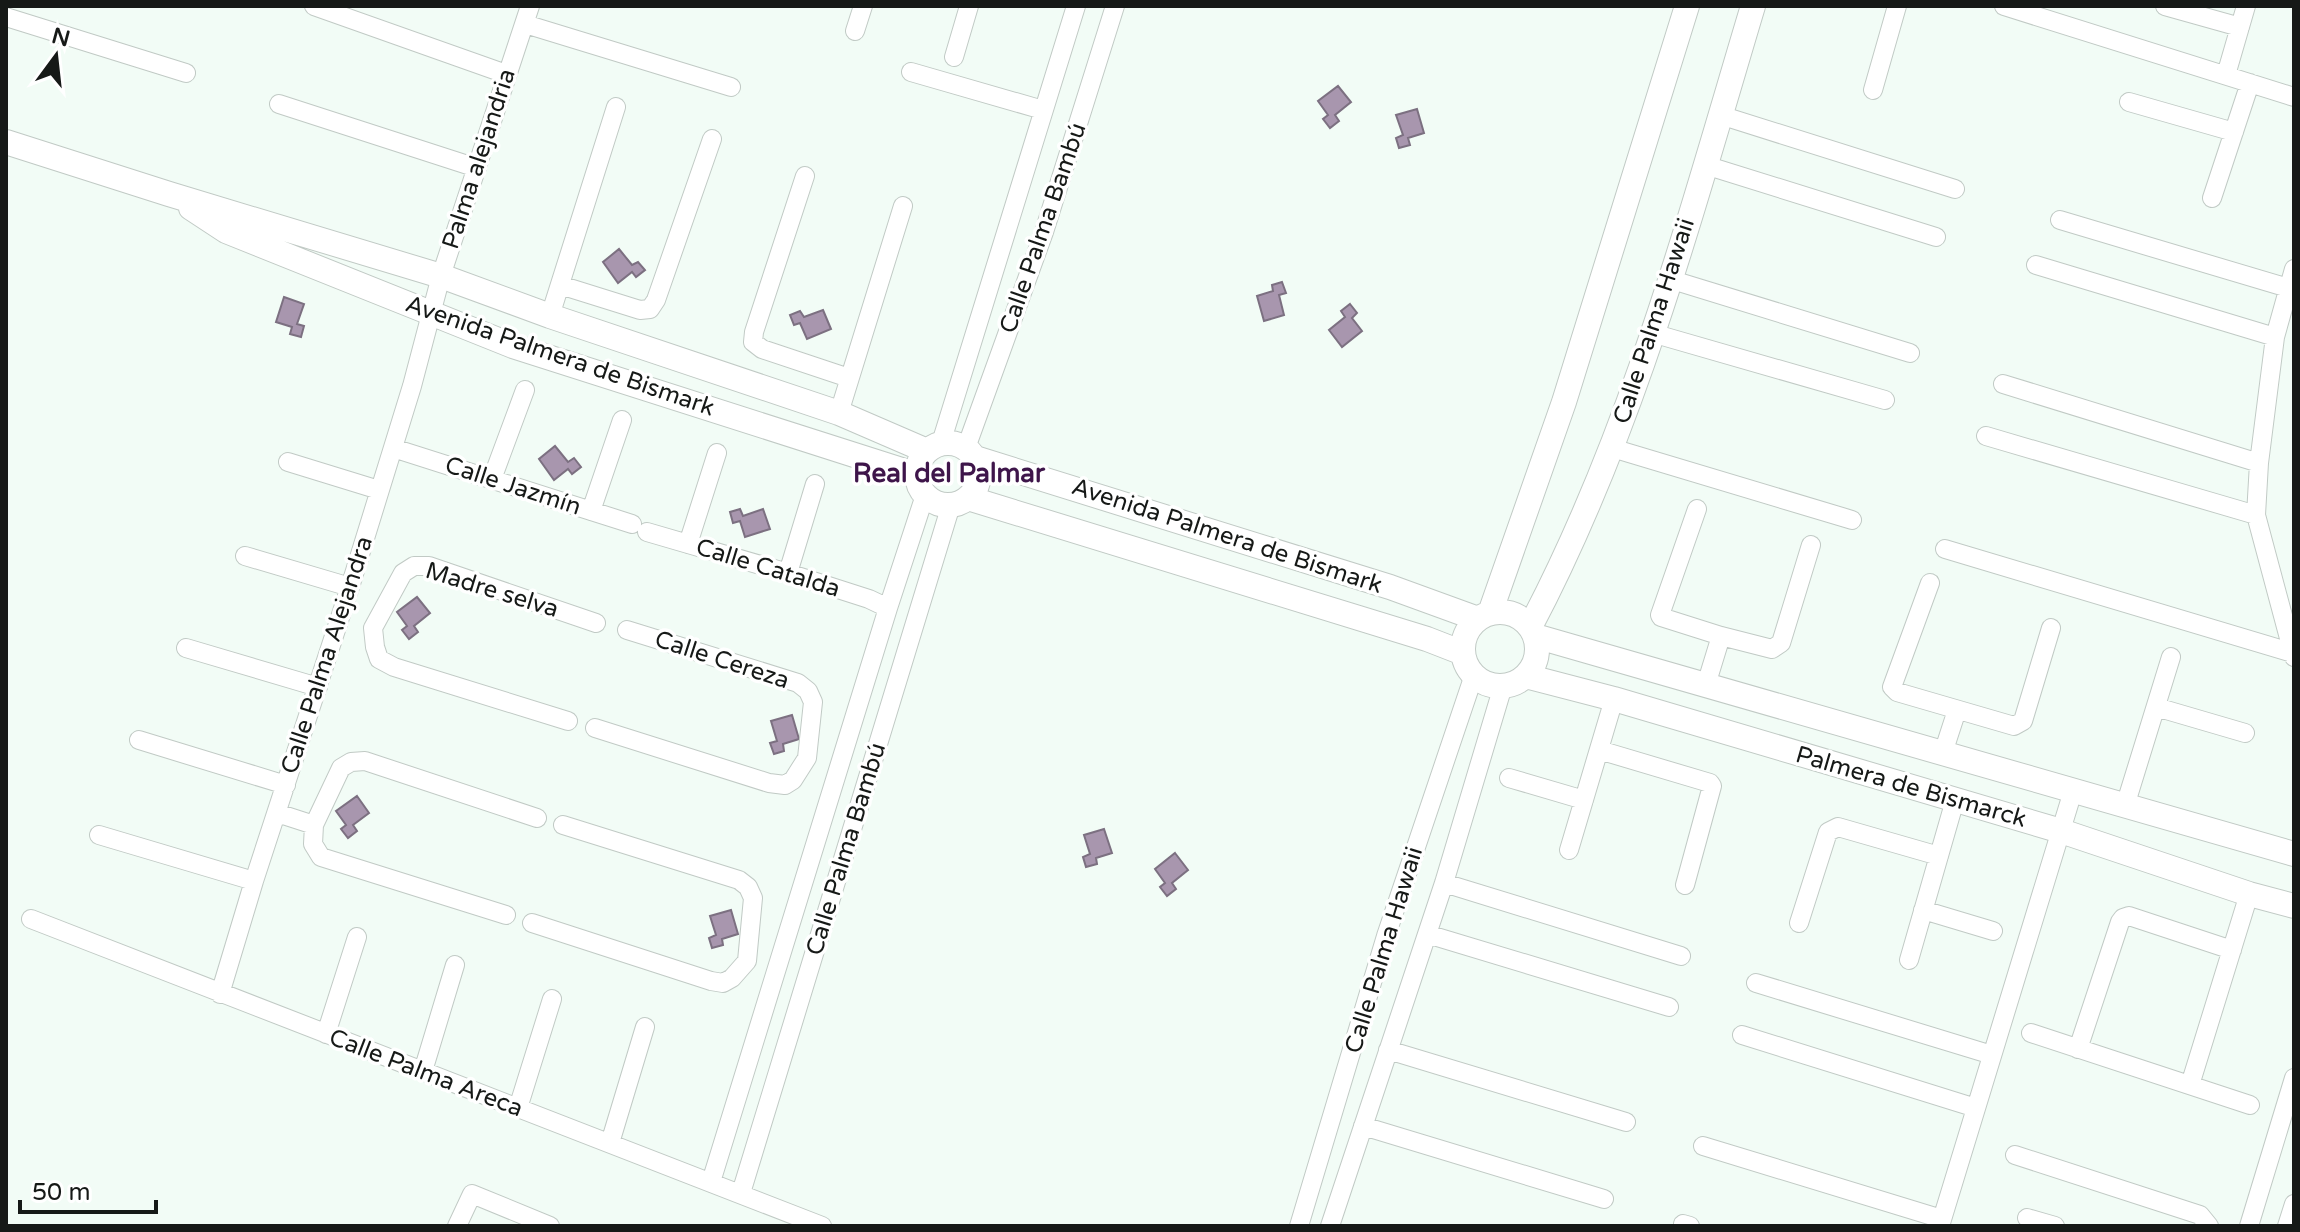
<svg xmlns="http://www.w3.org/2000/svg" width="2300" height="1232" viewBox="0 0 2300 1232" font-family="'Varela Round',sans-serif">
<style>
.water{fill:#a896ae;stroke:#7c7081;stroke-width:2}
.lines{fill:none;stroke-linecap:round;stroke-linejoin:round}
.minor-casing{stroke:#c1cac5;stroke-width:20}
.tertiary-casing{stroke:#c1cac5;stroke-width:26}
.minor{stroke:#fff;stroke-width:18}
.tertiary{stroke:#fff;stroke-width:24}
.labels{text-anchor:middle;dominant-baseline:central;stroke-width:7;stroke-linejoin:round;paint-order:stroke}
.street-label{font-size:24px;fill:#161917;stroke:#fff}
.neighbourhood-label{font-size:26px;font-weight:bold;fill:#3e154a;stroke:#fff}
</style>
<rect width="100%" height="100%" fill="#f2fcf6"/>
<path class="water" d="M1338,86L1351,102L1335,115L1339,121L1330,128L1323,119L1328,115L1318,101Z
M1417,109L1424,133L1408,138L1410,145L1399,148L1396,138L1403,135L1396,115Z
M619,249L632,265L638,262L645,270L636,277L632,272L618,283L603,262Z
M1282,282L1286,293L1279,295L1284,315L1264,321L1257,296L1273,291L1272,285Z
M284,297L304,304L297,324L304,326L301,337L290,334L292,327L276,322Z
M1350,304L1357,313L1352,318L1362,331L1342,347L1329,330L1345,317L1341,311Z
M823,310L831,329L807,339L800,323L794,325L790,315L800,311L804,317Z
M555,446L568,462L574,458L581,467L572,474L568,469L554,480L539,459Z
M740,509L743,516L763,509L770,529L745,537L740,521L733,523L730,512Z
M417,597L430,613L414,626L418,632L409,639L402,630L407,626L397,612Z
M792,715L799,739L783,744L784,751L774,754L770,743L777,741L771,721Z
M357,796L369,813L353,825L357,831L348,838L341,829L346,825L336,811Z
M1104,829L1112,853L1096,858L1097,864L1086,867L1083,857L1090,854L1084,835Z
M1175,853L1188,870L1172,883L1176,889L1167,896L1160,887L1165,883L1155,869Z
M731,910L738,934L722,939L723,945L712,948L709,938L716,935L710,916Z"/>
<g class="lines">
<defs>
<path id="minor" d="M314,6L506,74
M2004,6L2294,97
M2165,6L2240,27
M6,17L186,73
M525,24L731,87
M855,31L863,6
M954,57L969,6
M911,72L1043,110
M2226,75L2246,6
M1873,90L1897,6
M2129,102L2234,132
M279,104L477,168
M1720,115L1955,189
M1705,165L1936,237
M805,176L754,332L753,342L762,349L849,378
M2212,198L2250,83
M2060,220L2288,288
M2036,265L2275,337
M2294,269L2275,337L2259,463L2256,515L2294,657
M1669,279L1910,353
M560,285L640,310L650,309L656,300L712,139
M550,316L616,107
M1652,333L1885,400
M2003,384L2259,463
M839,413L903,206
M1986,436L2256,515
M941,443L1076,6
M393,448L632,524
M966,448L1044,232L1115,6
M1612,448L1852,520
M288,462L379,490
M492,479L525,390
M1697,509L1660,615L1661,617L1721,636L1772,649L1781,643L1811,545
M591,511L622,420
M647,532L788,573L869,599L888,608
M688,544L717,453
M1945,549L2293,653
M245,556L350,587
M788,573L815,484
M1930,583L1892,687L1897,692L2014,726L2023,721L2051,628
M373,628L403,573L414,566H429L596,623
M373,628L375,647L379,659L394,667L568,721
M186,648L318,687
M1706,685L1721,636
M2156,707L2245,733
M595,728L769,783L785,785L793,780L807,758L813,702L808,691L798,683L627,630
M139,740L286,785
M1599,750L1710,783L1712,786L1685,885
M1943,753L1957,710
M1509,778L1584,800
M2125,806L2171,657
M277,813L314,825
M99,835L254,881
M1569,850L1614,699
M1444,883L1681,956
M1923,910L1993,931
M506,915L321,857L313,844L314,825L341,768L351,762L365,761L537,818
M31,919L822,1226
M532,923L711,981L723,983L732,978L747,961L753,898L748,887L739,880L563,825
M1799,923L1828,832L1838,827L1939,856
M1427,934L1669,1007
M1909,960L1955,800
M1756,983L1992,1055
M220,994L254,881L350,587L412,386L441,276L530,6
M2031,1033L2250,1105
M326,1034L357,937
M1742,1035L1976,1108
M2078,1049L2120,922L2123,918L2129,916L2232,950
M1388,1050L1626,1122
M423,1071L455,965
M2190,1085L2249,894
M518,1108L552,999
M1363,1126L1604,1199
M610,1143L645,1027
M1703,1146L1942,1219
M2015,1155L2200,1215L2209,1226
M711,1182L888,608L925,495
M741,1193L951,505
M2027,1218L2055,1226
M1683,1224L1690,1226
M457,1226L472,1194L550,1226
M1299,1226L1386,936L1474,675
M1330,1226L1444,883L1503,686
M1940,1226L2073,791
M2249,1226L2294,1078
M2287,1226L2294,1204"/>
<path id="tertiary" d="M6,142L169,194L441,276L550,316L839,413L927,451
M191,208L226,231L513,346L917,475
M917 474a31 31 0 1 1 62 0a31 31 0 1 1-62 0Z
M975,458L1390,587L1478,619
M968,498L1427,639L1463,653
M1463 649a37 37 0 1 1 74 0a37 37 0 1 1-74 0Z
M1490,613L1564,402L1687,6
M1530,627C1633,432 1690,216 1753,6
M1535,636L2294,854
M1526,676L1614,699L2061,831L2249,894L2294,906"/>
</defs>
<use href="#minor" class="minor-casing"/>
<use href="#tertiary" class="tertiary-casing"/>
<use href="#minor" class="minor"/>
<use href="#tertiary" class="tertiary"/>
</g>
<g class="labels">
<g class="street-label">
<text transform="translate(479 159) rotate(-72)">Palma alejandria</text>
<text transform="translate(1043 228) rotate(-71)">Calle Palma Bambú</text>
<text transform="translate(1654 321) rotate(-72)">Calle Palma Hawaii</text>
<text transform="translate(560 356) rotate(19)">Avenida Palmera de Bismark</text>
<text transform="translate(513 486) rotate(18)">Calle Jazmín</text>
<text transform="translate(1227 536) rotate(18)">Avenida Palmera de Bismark</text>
<text transform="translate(768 568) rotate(17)">Calle Catalda</text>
<text transform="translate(492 590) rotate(17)">Madre selva</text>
<text transform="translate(327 655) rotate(-72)">Calle Palma Alejandra</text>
<text transform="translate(722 660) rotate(18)">Calle Cereza</text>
<text transform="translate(1911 787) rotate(16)">Palmera de Bismarck</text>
<text transform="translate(846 849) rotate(-73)">Calle Palma Bambú</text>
<text transform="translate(1384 950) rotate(-73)">Calle Palma Hawaii</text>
<text transform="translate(426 1073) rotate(21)">Calle Palma Areca</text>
</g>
<g class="neighbourhood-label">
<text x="949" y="473">Real del Palmar</text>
</g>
</g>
<rect width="2300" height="1232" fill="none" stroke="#161917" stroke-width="16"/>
<g transform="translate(56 56) rotate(15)" stroke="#ffffff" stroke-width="6" paint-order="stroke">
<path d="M0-6L14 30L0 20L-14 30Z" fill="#161917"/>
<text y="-12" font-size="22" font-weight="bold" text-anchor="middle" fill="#161917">N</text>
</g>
<path d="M20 1200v12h136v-12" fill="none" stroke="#161917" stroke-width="4"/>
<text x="32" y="1200" font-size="24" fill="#161917" stroke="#ffffff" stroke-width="6" paint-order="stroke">50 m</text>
</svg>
